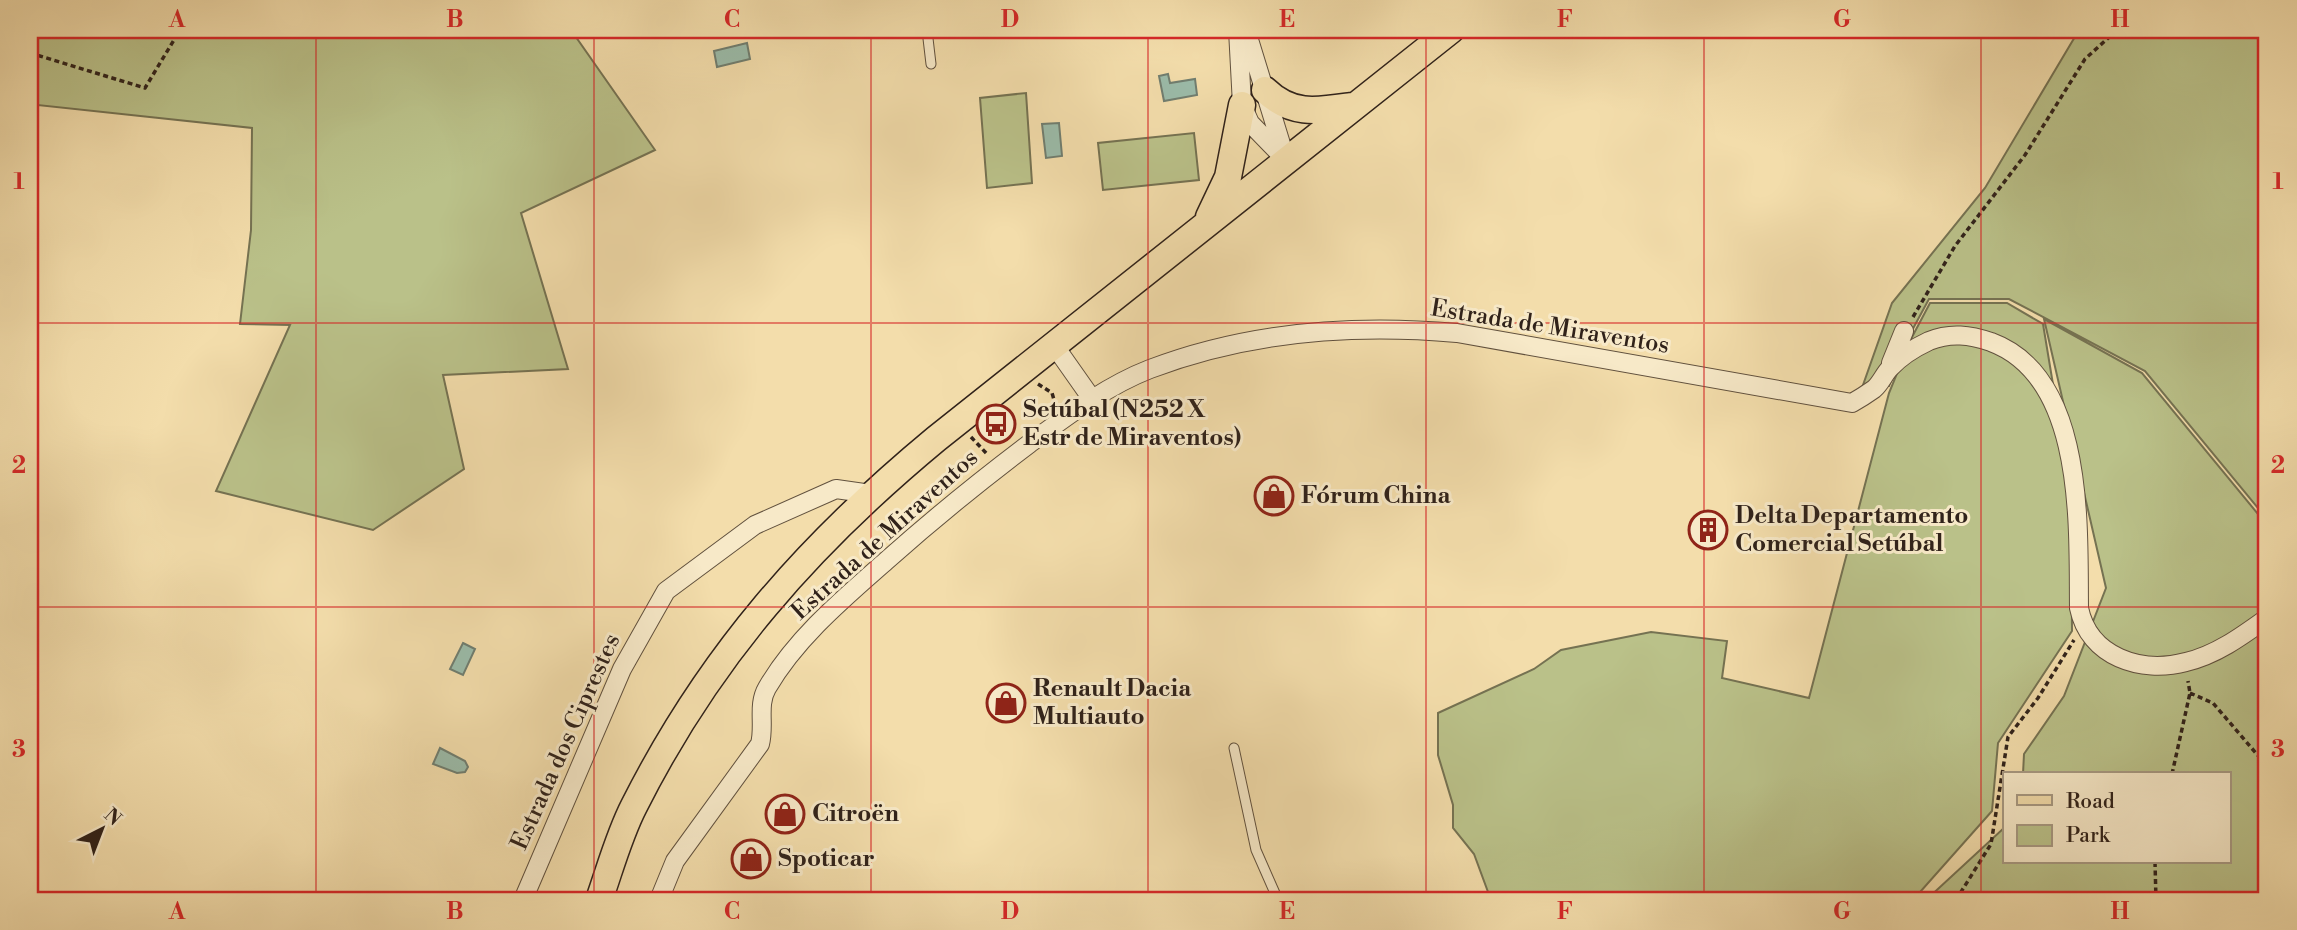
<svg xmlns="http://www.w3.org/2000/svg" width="2297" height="930" viewBox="0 0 2297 930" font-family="'Libre Bodoni',serif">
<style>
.green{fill:#bac189;stroke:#757252;stroke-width:2}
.water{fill:#9bbcaa;stroke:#707e70;stroke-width:2}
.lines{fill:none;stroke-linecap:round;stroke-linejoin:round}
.service-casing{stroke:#61513e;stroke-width:11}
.minor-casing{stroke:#61513e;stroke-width:20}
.primary-casing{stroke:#30221a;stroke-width:29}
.path{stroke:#30221a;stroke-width:3.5;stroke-dasharray:5 3.5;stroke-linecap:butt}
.service{stroke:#f7e9c8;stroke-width:9}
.minor{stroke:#f7e9c8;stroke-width:18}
.primary{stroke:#f3ddab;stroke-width:26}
.grid{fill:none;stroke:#d62828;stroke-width:2;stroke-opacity:0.55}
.labels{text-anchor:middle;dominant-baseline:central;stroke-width:6;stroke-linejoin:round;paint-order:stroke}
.street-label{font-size:24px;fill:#30221a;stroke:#f7e9c8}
.poi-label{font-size:24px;font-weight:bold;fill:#30221a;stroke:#f7e9c8;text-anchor:start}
.neatline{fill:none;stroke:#d62828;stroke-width:2.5}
.grid-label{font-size:23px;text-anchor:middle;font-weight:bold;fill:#d62828}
</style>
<rect width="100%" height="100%" fill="#f3ddab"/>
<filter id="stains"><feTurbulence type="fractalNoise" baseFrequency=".00286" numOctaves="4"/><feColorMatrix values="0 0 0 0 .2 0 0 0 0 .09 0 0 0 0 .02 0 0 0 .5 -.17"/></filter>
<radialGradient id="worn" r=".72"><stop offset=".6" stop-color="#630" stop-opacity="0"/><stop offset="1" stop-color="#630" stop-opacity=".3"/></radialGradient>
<path class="green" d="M30,30H571L655,150L521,213L568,369L443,375L464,469L373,530L216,491L290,325L240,324L251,230L252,128L38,105L30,145Z
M2079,30H2267V519L2145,371L2009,299H1929L1909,336L1889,386L1863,385L1892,303L1985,188Z
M1026,93L1032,183L987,188L980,98Z
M1194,133L1199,180L1103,190L1098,143Z
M1930,303H2007L2043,324L2071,493L2072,631L1998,743L1992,811L1913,900H1491L1474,854L1453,828V805L1438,755V713L1534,669L1561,650L1651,632L1727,641L1722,678L1809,698L1889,393L1911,339Z
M2044,319L2142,373L2267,525V900H1926L2005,827V862H2229V774H2023L2024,754L2064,696L2106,588Z"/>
<path class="water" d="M747,43L750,59L717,67L714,51Z
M1168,74L1170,83L1195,79L1197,95L1164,101L1159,76Z
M1059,123L1062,156L1046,158L1042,124Z
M463,643L475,649L463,675L450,669Z
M440,748L465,761L468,767L465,772L457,773L433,764Z"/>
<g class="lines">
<defs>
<path id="service" d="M927,30L931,64
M1234,748L1256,850L1278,900"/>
<path id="minor" d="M1238,30L1242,105L1250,123L1285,159
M1246,30L1285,157
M30,32L31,30
M1054,345L1092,399
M1891,363L1904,331
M523,900L622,669L666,591L755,525L836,489L871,494
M659,900L675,861L760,744C765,725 757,705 767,688C796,638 844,598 886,561C932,520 980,481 1029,444C1067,416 1106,386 1150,369C1247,332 1355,324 1457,333L1852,403C1859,399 1867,394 1874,389C1881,383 1884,374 1890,368C1901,356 1914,348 1929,341C1951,332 1970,335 1991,342C2086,377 2078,528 2079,608C2089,657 2141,674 2186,662C2216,655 2242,636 2267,618"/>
<path id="primary" d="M1265,90C1292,116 1317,111 1351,106
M1209,217L1228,177L1242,105
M599,900C610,869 619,835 634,806C709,657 808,545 936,439L1451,30"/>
</defs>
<use href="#service" class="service-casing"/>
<use href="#minor" class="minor-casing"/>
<use href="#primary" class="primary-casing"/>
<path class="path" d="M507,30L513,38
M30,53L145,88L180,30
M1913,317L1955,246L2025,155L2085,59L2117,30
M1038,384L1052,393L1055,403
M971,437L988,455
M2190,693L2213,703L2267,766
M2172,774L2190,693L2188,681
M2155,862L2156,900
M1956,900L1991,844L2008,737L2038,698L2074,640"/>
<use href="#service" class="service"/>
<use href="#minor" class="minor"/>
<use href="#primary" class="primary"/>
</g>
<path class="grid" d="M316,30V900M594,30V900M871,30V900M1148,30V900M1426,30V900M1704,30V900M1981,30V900M30,323H2267M30,607H2267"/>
<defs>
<symbol id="bus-ring" viewBox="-11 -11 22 22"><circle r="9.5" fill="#f7e9c8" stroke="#8f2418" stroke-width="1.5"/><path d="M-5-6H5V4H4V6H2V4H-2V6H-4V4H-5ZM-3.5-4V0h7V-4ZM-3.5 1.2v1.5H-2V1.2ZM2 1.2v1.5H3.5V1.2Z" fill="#8f2418"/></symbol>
<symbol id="shop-ring" viewBox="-11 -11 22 22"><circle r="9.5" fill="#f7e9c8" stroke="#8f2418" stroke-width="1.5"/><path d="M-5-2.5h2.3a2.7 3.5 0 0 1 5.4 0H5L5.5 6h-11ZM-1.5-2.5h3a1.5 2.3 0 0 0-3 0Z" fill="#8f2418"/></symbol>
<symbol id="building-ring" viewBox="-11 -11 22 22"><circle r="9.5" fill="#f7e9c8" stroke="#8f2418" stroke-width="1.5"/><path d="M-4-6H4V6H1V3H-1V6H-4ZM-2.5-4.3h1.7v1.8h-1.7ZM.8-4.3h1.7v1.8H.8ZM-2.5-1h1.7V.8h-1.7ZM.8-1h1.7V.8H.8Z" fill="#8f2418"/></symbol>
</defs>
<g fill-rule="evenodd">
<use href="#bus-ring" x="974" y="402" width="44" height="44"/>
<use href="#shop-ring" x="1252" y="474" width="44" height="44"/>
<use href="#building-ring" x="1686" y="508" width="44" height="44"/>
<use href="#shop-ring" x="984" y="681" width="44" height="44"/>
<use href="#shop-ring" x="763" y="792" width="44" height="44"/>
<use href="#shop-ring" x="729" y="837" width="44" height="44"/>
</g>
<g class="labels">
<g class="street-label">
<text transform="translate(1550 327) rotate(9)">Estrada de Miraventos</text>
<text transform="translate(885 535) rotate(-42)">Estrada de Miraventos</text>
<text transform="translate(566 742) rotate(-66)">Estrada dos Ciprestes</text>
</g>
<g class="poi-label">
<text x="1023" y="410">Setúbal (N252 X<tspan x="1023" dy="28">Estr de Miraventos)</tspan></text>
<text x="1301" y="496">Fórum China</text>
<text x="1735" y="516">Delta Departamento<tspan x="1735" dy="28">Comercial Setúbal</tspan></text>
<text x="1033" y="689">Renault Dacia<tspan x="1033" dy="28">Multiauto</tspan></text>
<text x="812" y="814">Citroën</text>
<text x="778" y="859">Spoticar</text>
</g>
</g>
<rect width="2297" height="930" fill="none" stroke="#f3ddab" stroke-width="77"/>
<rect x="2003" y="772" width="228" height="91" fill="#f7e9c8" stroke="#a79982" stroke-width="2"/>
<rect x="2017" y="795" width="35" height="10" fill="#f3ddab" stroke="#a79982" stroke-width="2"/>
<text x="2066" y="808" font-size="21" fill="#30221a">Road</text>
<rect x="2017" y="825" width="35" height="21" fill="#bac189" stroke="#a79982" stroke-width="2"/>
<text x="2066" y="842" font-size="21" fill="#30221a">Park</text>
<g transform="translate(102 829) rotate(42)" stroke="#f7e9c8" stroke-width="5" paint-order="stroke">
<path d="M0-5L12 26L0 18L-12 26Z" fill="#30221a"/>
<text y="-10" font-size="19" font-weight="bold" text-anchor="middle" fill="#30221a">N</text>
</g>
<rect x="38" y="38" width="2220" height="854" class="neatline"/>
<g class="grid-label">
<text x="177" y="27">A</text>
<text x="455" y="27">B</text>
<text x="732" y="27">C</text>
<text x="1010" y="27">D</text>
<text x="1287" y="27">E</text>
<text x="1565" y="27">F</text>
<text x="1842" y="27">G</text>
<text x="2120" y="27">H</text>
<text x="19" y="189">1</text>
<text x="2278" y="189">1</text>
<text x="19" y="473">2</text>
<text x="2278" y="473">2</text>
<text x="19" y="757">3</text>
<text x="2278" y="757">3</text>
<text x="177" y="919">A</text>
<text x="455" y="919">B</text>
<text x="732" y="919">C</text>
<text x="1010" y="919">D</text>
<text x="1287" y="919">E</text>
<text x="1565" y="919">F</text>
<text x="1842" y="919">G</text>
<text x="2120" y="919">H</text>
</g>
<rect width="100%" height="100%" filter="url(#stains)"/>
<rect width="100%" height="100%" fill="url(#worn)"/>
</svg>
